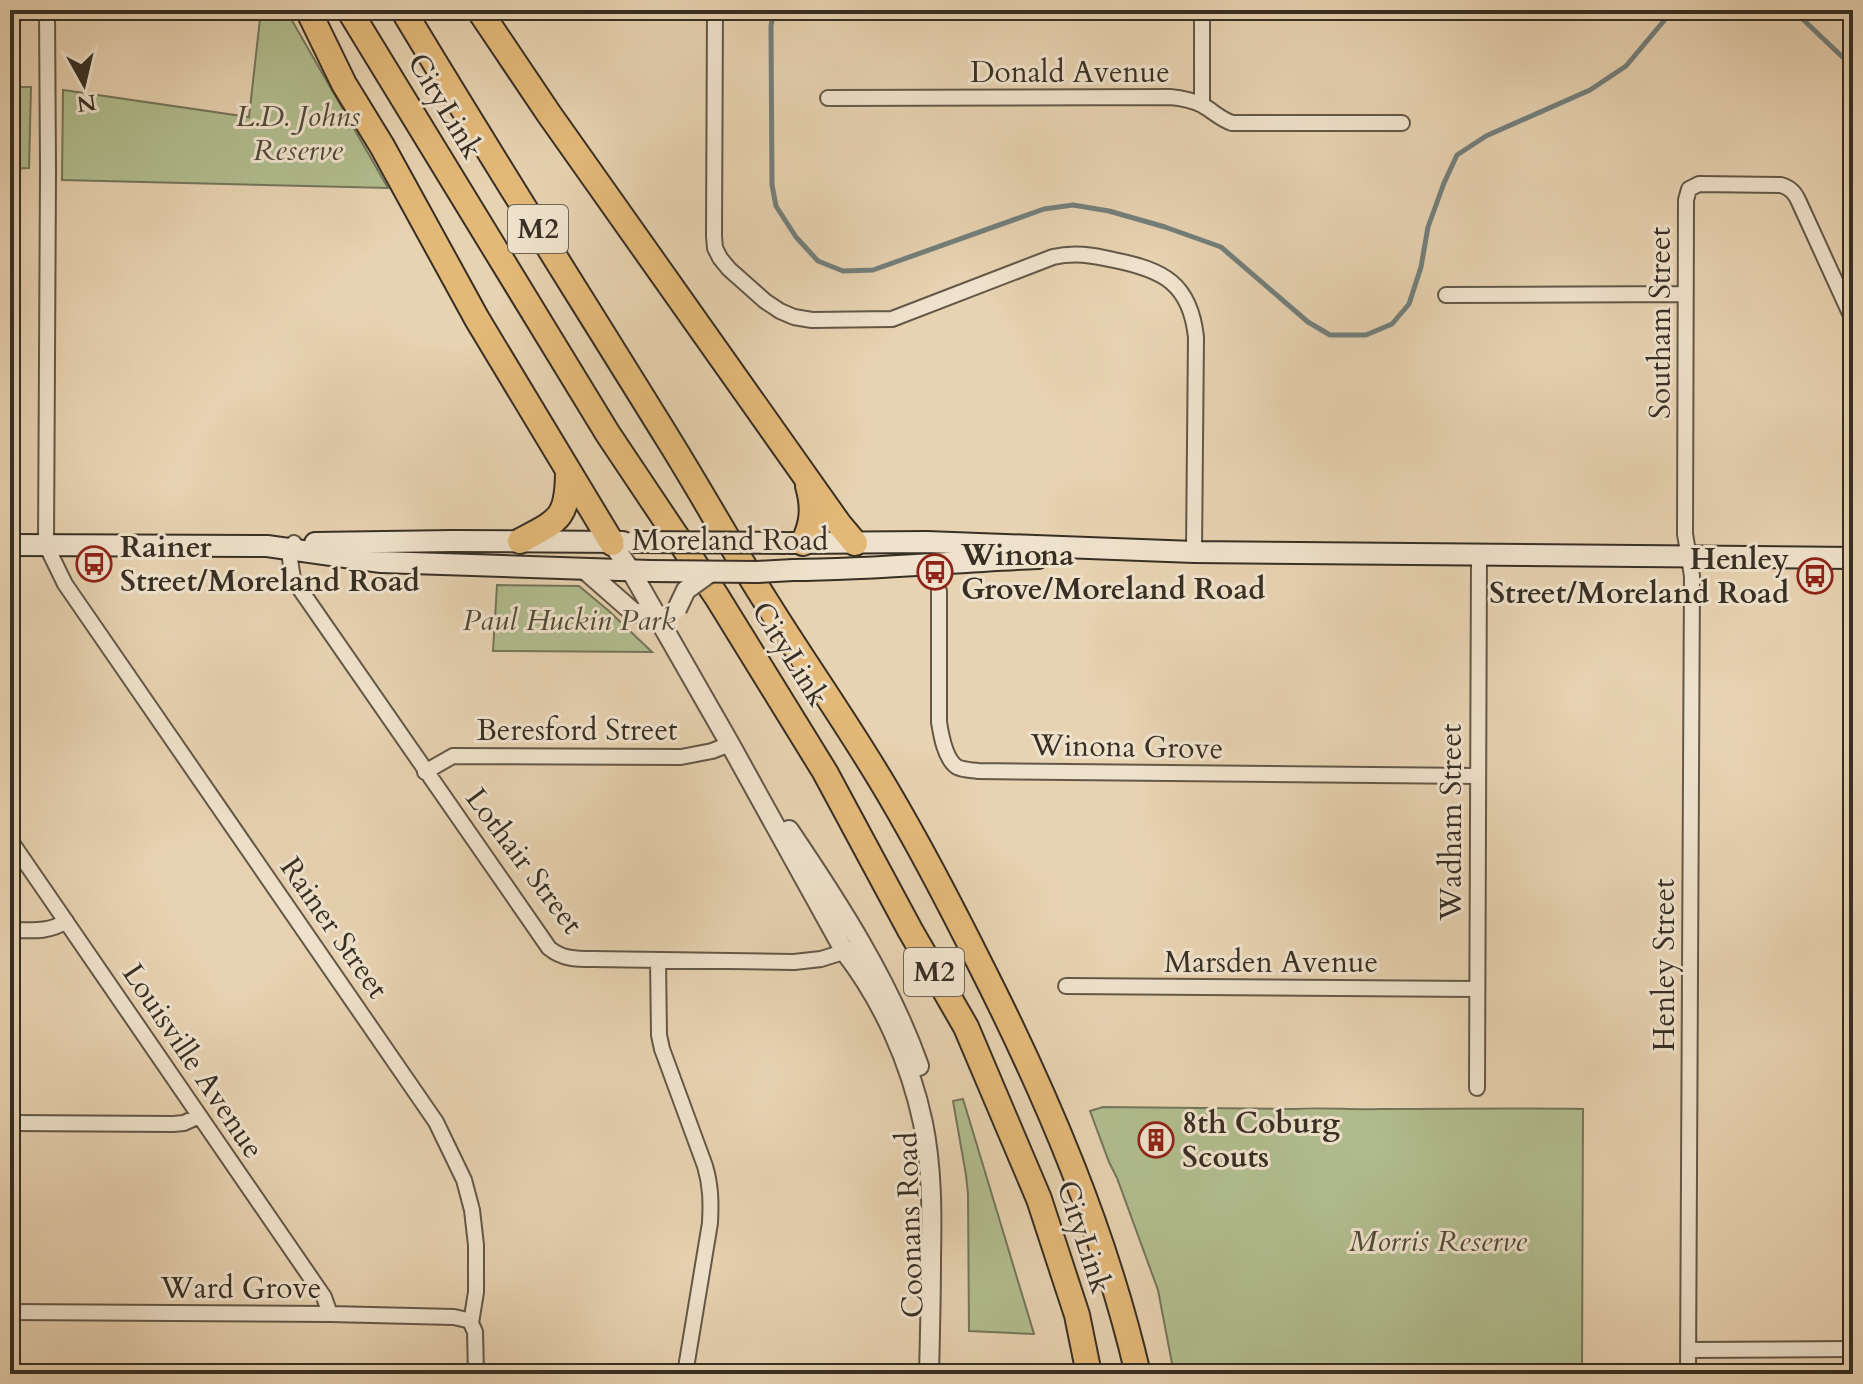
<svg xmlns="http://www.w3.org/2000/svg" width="1863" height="1384" viewBox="0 0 1863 1384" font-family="Cardo,serif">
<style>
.green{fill:#b1bd8f;stroke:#74765a;stroke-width:2}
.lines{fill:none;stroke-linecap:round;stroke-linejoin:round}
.stream{stroke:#737f7c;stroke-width:5}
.minor-casing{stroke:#635847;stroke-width:18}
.tertiary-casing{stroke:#635847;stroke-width:22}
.secondary-casing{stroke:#372f24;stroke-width:24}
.motorway-casing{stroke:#372f24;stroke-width:28}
.minor{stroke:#efe2cc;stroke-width:14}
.tertiary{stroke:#efe2cc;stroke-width:18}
.secondary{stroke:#efe2cc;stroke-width:20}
.motorway{stroke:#e4b978;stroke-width:24}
.tertiary-bridge-casing{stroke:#635847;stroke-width:22;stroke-linecap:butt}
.secondary-bridge-casing{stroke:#372f24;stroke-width:24;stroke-linecap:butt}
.tertiary-bridge{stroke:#efe2cc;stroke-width:18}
.secondary-bridge{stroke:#efe2cc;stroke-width:20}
.labels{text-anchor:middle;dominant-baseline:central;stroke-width:6;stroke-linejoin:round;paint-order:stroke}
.shield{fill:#efe2cc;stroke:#6e6556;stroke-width:2}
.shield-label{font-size:28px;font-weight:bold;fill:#372f24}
.street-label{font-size:30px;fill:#372f24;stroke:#efe2cc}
.park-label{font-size:30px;font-style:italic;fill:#4f4b39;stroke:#efe2cc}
.poi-label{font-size:30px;font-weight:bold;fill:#372f24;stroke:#efe2cc;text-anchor:start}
</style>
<rect width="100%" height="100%" fill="#e7d2b1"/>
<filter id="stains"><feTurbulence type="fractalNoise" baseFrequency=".0025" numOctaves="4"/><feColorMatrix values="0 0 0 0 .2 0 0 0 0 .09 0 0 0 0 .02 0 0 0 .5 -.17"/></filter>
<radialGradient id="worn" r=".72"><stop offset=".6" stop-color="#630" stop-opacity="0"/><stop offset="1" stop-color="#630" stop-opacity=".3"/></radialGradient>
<path class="green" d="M261,10H286L388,188L62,180L63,90L249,117Z
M31,87L29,168L10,169V87Z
M497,585L579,586L609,611L652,652L493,651Z
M963,1099L1034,1334L969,1331L968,1194L966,1175L953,1101Z
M1103,1107L1294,1109C1323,1107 1351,1110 1380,1109C1448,1109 1516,1108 1583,1109L1582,1374H1174L1158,1290L1117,1178L1109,1162L1090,1111Z"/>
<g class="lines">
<path class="stream" d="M774,10L771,26L772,185L776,206L796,237L818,261L843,271L873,270L1044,209L1073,205L1109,211L1165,227L1221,247L1308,322L1330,335H1366L1392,324L1409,304L1421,267L1428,227L1444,183L1457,155L1486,136L1590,90L1626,66L1673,10
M1793,10L1853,67"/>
<defs>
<path id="minor" d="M47,10L48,171L46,545L65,584L436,1122L464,1180L472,1210L476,1245V1292L471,1323L475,1332L476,1374
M715,10L714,236L715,248L720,258L729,269L765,301L780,311L794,317L812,320L892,319L1053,257C1074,252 1092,255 1114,260C1163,270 1190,283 1196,337L1194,552
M828,98L1170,97C1181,98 1192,100 1202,105C1213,111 1220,119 1232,123H1402
M1202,105V10
M1446,295L1685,294
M294,543L290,559L293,579L549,948C562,959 576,959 593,959L794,962L821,959L853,949
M939,591V722C941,735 945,759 957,767C963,770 971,770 978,771L1477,776
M425,772L453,756L681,757L712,751L730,744
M10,840L324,1297L330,1314
M10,930C30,930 49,933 66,921
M658,960L659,1035L662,1049L705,1166C711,1186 711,1203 710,1223L685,1374
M1066,986L1476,989
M1477,1088L1479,556
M10,1123L173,1124L184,1123L199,1116
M10,1312L330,1314L454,1317L467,1320L471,1323
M1688,1350L1853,1349
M1688,1374L1692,576L1685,534L1686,200L1689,189L1699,184L1781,185C1791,188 1795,193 1799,202L1853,320"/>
<path id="tertiary" d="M612,543L631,571L730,744L845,952C883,1001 910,1062 923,1123C932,1167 932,1213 931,1258C931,1296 930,1335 929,1374
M584,569L633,612L658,618
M789,830C839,904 889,981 919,1066"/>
<path id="secondary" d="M315,543L453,541L623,542
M789,543L927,542L1194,552L1853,558
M10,545L267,546L381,562L650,571
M793,570C875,570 956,561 1038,558"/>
<path id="motorway" d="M308,10L344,84L382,146L477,319L612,543
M349,10L608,434L717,597L825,772L910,930L966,1027L1039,1199L1077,1315L1089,1374
M403,10C490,155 581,298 670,442C703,495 733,550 767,603C807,667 851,729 889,794C922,850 952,908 981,966C1047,1096 1105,1232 1138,1374
M479,10L549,114L839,524L855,543
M520,541C560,520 568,518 568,470
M803,543C813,524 814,507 808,486"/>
</defs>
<use href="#minor" class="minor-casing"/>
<use href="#tertiary" class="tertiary-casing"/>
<use href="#secondary" class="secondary-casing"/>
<use href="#motorway" class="motorway-casing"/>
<use href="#minor" class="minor"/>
<use href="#tertiary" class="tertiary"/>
<use href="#secondary" class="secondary"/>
<use href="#motorway" class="motorway"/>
<defs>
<path id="tertiary-bridge" d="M677,609L686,590L711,572"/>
<path id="secondary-bridge" d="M633,542L786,543
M650,571L757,572L793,570"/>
</defs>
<use href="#tertiary-bridge" class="tertiary-bridge-casing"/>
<use href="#secondary-bridge" class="secondary-bridge-casing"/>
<use href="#tertiary-bridge" class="tertiary-bridge"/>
<use href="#secondary-bridge" class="secondary-bridge"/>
</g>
<defs>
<symbol id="bus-ring" viewBox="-11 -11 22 22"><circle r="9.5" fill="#efe2cc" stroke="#8f2418" stroke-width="1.5"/><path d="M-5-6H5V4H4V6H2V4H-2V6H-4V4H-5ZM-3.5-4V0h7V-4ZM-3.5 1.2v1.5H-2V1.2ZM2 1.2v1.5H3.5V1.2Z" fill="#8f2418"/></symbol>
<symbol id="building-ring" viewBox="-11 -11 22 22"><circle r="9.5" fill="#efe2cc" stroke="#8f2418" stroke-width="1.5"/><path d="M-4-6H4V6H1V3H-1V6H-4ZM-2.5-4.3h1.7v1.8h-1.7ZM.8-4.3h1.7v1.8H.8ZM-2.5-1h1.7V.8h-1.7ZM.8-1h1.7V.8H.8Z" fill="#8f2418"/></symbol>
</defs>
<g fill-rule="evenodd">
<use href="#bus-ring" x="74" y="544" width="40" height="40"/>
<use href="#bus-ring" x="915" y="552" width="40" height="40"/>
<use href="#bus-ring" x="1795" y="556" width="40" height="40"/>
<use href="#building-ring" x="1136" y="1120" width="40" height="40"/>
</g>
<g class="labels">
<g class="shield">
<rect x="508" y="205" width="60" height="48" rx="6"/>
<rect x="904" y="948" width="60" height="48" rx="6"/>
</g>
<g class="shield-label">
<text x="538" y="229">M2</text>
<text x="934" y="972">M2</text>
</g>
<g class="street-label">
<text x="1070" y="72">Donald Avenue</text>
<text transform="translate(445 106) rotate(59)">CityLink</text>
<text transform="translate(1660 323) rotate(-90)">Southam Street</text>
<text x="730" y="540">Moreland Road</text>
<text transform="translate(790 654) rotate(58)">CityLink</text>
<text x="577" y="730">Beresford Street</text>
<text transform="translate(1127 747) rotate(1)">Winona Grove</text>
<text transform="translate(1451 822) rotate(-90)">Wadham Street</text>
<text transform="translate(524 861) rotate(53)">Lothair Street</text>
<text transform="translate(334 928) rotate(55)">Rainer Street</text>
<text x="1271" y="962">Marsden Avenue</text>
<text transform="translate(1664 965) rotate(-90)">Henley Street</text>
<text transform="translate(193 1061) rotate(56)">Louisville Avenue</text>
<text transform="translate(910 1225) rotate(-92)">Coonans Road</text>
<text transform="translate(1084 1237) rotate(72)">CityLink</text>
<text x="241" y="1288">Ward Grove</text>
</g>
<g class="park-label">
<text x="298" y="116">L.D. Johns<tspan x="298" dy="34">Reserve</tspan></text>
<text x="569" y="620">Paul Huckin Park</text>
<text x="1438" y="1241">Morris Reserve</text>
</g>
<g class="poi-label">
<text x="120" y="547">Rainer<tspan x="120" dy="34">Street/Moreland Road</tspan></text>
<text x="961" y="555">Winona<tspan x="961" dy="34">Grove/Moreland Road</tspan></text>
<text x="1789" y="559" text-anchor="end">Henley<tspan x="1789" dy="34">Street/Moreland Road</tspan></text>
<text x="1182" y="1123">8th Coburg<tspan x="1182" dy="34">Scouts</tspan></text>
</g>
</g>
<rect width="1863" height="1384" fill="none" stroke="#e7d2b1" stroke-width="40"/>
<rect x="12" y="12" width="1839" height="1360" fill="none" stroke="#372f24" stroke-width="4"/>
<rect x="20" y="20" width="1823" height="1344" fill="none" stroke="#372f24" stroke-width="2"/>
<g transform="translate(84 84) rotate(172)" stroke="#efe2cc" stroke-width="6" paint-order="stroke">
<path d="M0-6L14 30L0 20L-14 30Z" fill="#372f24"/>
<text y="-12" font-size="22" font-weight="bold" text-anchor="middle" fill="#372f24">N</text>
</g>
<rect width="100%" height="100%" filter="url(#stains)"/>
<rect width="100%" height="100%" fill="url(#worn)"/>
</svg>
